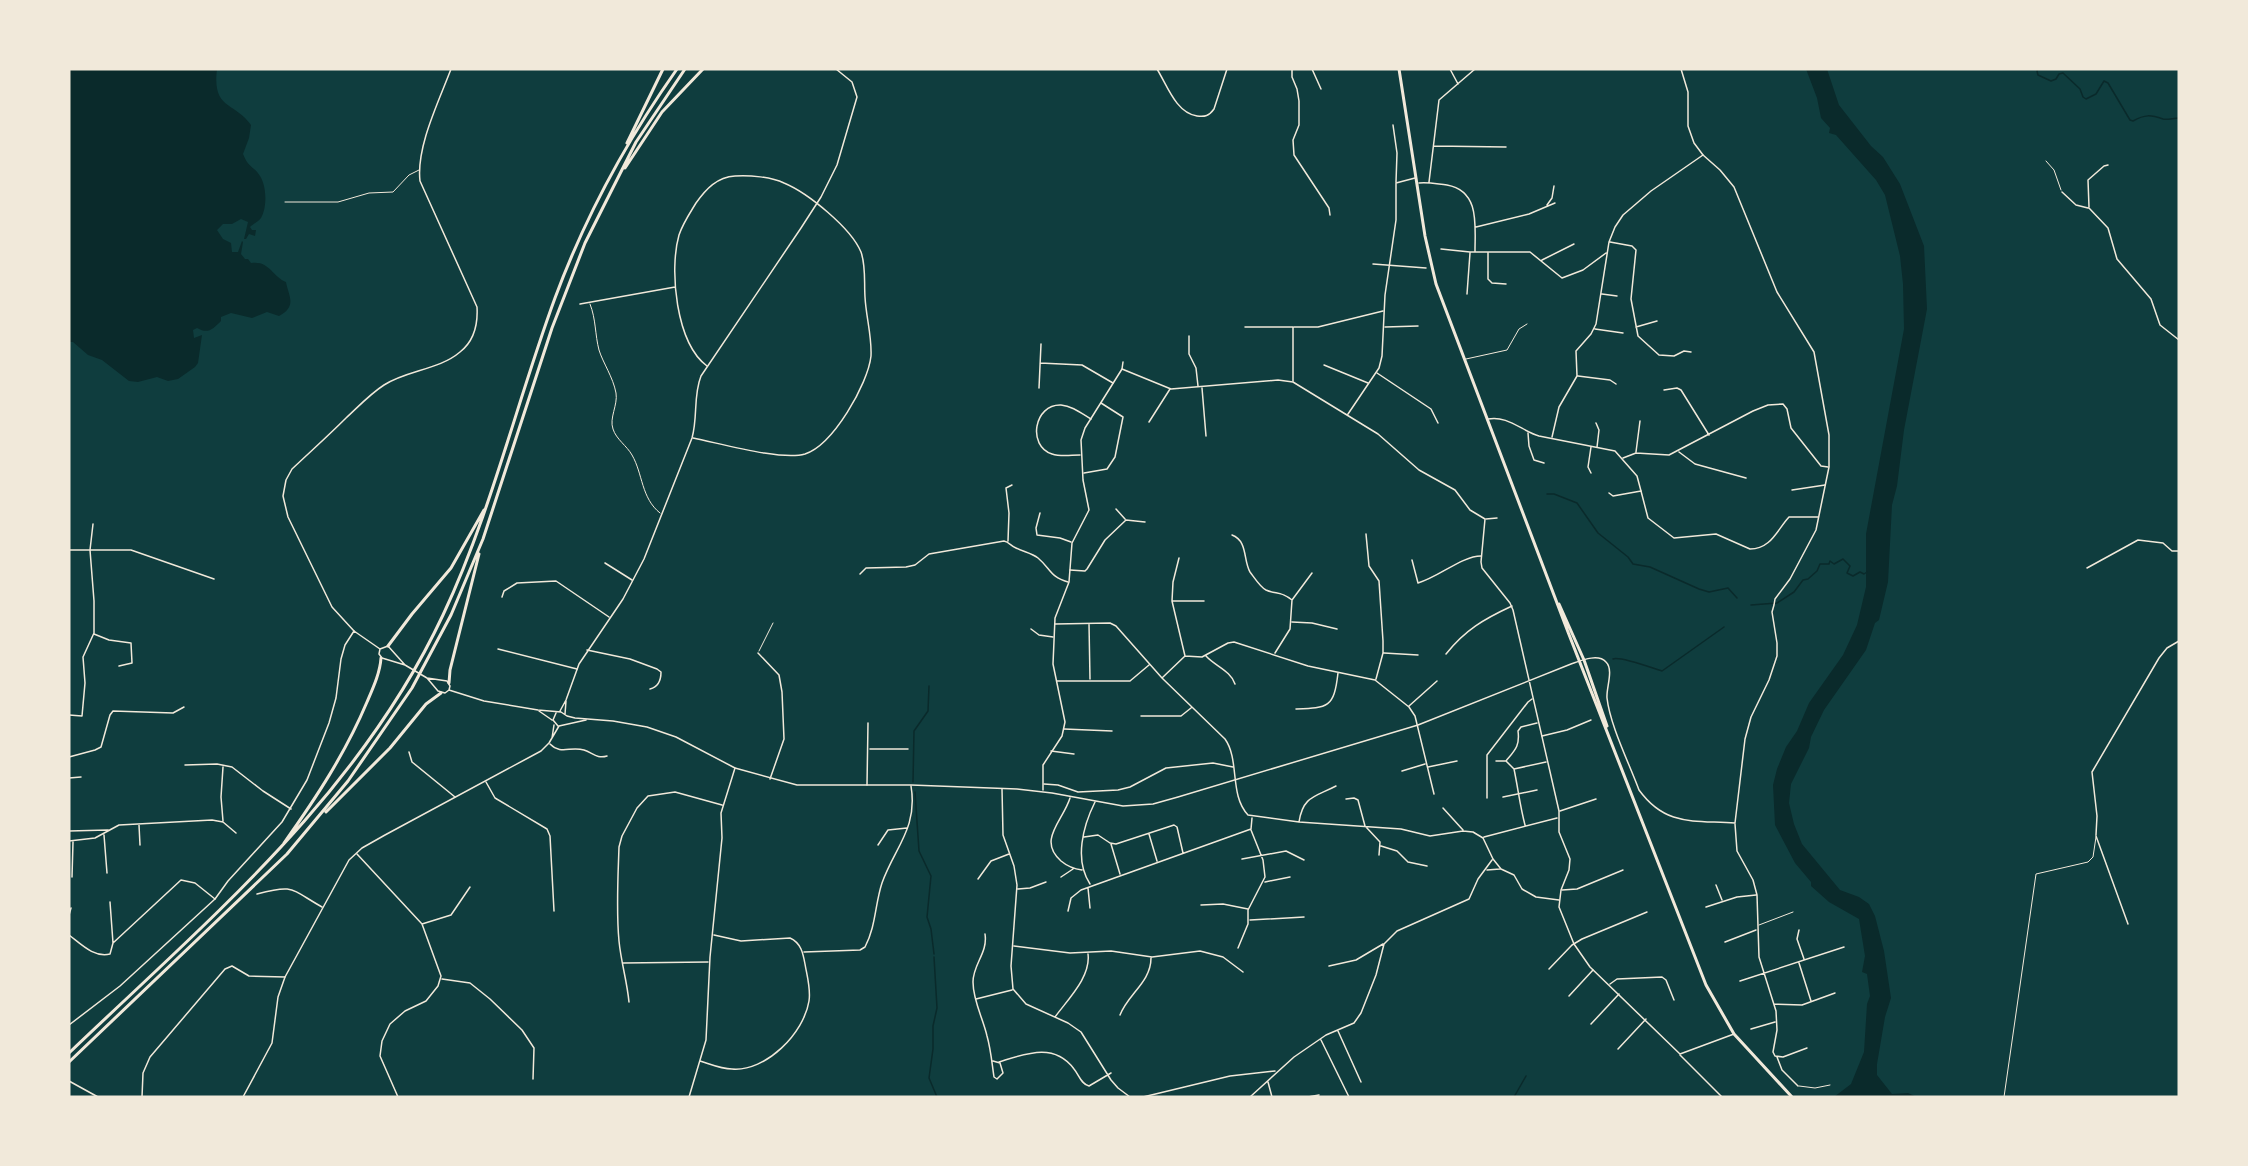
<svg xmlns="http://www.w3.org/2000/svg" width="2248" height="1166" viewBox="0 0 2248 1166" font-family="'Roboto Serif',serif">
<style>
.water{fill:#0a2a2b}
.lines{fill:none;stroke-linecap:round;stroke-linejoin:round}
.stream{stroke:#0a2a2b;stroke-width:1.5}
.service{stroke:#f1e9da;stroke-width:1}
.minor{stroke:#f1e9da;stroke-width:1.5}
.tertiary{stroke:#f1e9da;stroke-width:1.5}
.trunk{stroke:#f1e9da;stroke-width:3}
</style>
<rect width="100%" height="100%" fill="#0f3d3e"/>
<path class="water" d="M69,69H217C212,110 234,101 251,125L249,138L243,154C249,169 254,166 260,176C267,187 267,208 261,218C258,222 253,224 250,227L252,230H256L255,236L249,234L246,239H244L248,222L241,219L232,224H223L217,230L223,239L231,243L232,252H238L242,241L243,242L241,254L245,259H248L251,263C269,260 272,276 286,282C288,295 298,306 279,316L267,312L252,318L231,313L221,317V321C212,330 208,334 197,328L193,330L194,338L202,335L198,363L195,367L178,379L168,381L157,377L138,382L129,381L102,360L88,355L73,342H69Z
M1806,69H1827L1839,105L1871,146L1883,157L1900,184L1924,246L1927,309L1904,430L1897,486L1892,505L1888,582L1879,620L1875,623L1866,650L1824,710L1811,737L1809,748L1791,784L1789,803L1794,824L1802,844L1840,890L1859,897L1869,904L1875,916L1884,951L1891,998L1885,1017L1877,1064V1075L1892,1094L1908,1093L1917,1097H1834L1851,1084L1864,1052L1867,1004L1870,996L1867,974L1862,972L1865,956L1859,919L1829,902L1811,886V882L1795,863L1775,825L1773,785L1777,769L1786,747L1797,731L1809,703L1843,655L1857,625L1866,587V534L1904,329L1903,284L1900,256L1885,195L1876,180L1836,135L1829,133L1830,128L1821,118L1817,98Z"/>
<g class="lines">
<path class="stream" d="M2038,69L2037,71L2038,75L2051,81L2056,79L2059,74L2063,73L2080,89L2083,97L2086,99L2096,94L2104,81L2108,83L2130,120L2133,121C2145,114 2151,115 2163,119C2167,120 2174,118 2179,118
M1547,494H1554L1577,503L1598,533L1628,557L1633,564L1650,567L1699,589L1709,592L1728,588L1737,598
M1751,605L1777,603L1794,592L1803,580L1808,579L1817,571L1820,564H1829L1830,561L1834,564L1843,559L1850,566L1847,573L1853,576L1860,572L1864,574L1867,572
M1613,659C1620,656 1652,668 1662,671L1724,627
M913,782L914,731L928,711L929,686
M915,792L919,851L931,876L927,917L931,929L934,954
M934,957L937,1008L933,1026V1049L929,1078L937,1097
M1514,1097L1526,1076"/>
<path class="service" d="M2046,161L2054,170L2061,190
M285,202H338L369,193L393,192L409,175L419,170
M590,304C596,319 595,335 599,350C603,363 613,377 616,393C618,405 609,418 613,429C616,439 627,446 632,455C643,474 641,498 660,513
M1466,359L1507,350L1519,329L1527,324
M759,651L773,623
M1759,925L1793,912
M1799,1086L1815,1088L1830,1085
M2004,1097L2036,874L2088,862L2093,857L2096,837"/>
<path class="minor" d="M1157,69C1167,85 1176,113 1197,116C1205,117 1209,116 1214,109L1227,69
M1292,69V77L1297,89L1299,101V125L1293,140L1294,155L1329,208L1330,215
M1312,69L1321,89
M1450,69L1458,84
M1393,125L1397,153L1396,182
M1434,146L1506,147
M1429,182L1439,100L1475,69
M1419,183C1429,182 1437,184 1447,185C1480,191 1475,225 1475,251
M2062,192L2076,205L2088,208
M1547,205L1552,198L1554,186
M2089,207L2088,180L2104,166L2108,165
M2089,208L2108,228L2117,259L2151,299L2160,325L2179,340
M1476,227L1529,214L1555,203
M1610,242L1632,246L1636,250L1631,299L1638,336L1659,355L1674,356L1684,351L1691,352
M1441,249L1470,252H1530L1562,278L1583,270L1606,253
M1488,253V279L1492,283L1506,284
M1542,260L1574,244
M1373,264L1426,268
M1467,294L1470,253
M1602,294L1617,296
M580,304L675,287
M1245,327H1293V381
M1294,327H1318L1383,311
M1385,327L1418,326
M1636,327L1657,321
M1595,329L1623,333
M1189,336V354L1196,368L1198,386
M1040,363L1082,365L1113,383
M1324,365L1368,383
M1122,369L1123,362
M1377,373L1431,409L1438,423
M1578,376L1610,380L1616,384
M1039,388L1041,344
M1202,388L1206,436
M1664,390L1677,388L1681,390L1709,435
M1149,422L1170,389
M1596,423L1599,430L1597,447
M1528,433L1529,446L1534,460L1544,463
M1552,437L1559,407L1577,376L1576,351L1591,334L1596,324L1609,242L1615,227L1623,215L1651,191L1703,155
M693,438C719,443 781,461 805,454C833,445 868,384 871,356C872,336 866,317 865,297C864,282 866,266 861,252C851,228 808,193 784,183C771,177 750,175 735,176C717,177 706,189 696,203C690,213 683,223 679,235C669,270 676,343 707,366
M1636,452L1640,421
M1679,452L1695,464L1746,478
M1080,455C1071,455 1061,457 1052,454C1027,446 1034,404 1061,405C1072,406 1081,413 1091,419
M1623,458L1636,453L1669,455L1753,411L1768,405L1783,404L1787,409L1791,428L1821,466L1828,467
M1084,473L1107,469L1115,457L1123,417L1101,403
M1591,473L1588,467L1591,447
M1792,490L1825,485
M1609,493L1613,496L1641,491L1648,518L1674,538L1716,534L1750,549C1771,549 1777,530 1789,517H1818
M1116,509L1125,519
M1040,513L1036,528L1037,535L1060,538L1071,542
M1486,519L1497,518
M1366,534L1369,566L1379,581L1383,641V653L1376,679
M1232,535C1248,541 1243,560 1250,572C1254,577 1260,587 1266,590C1277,595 1279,590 1292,600
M1008,541L1009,513L1006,488L1012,485
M69,550H131L214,579
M1179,558L1173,582L1172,601L1185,656
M1412,560L1418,583C1439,577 1462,556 1481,556
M605,563L632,580
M2087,568L2138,540L2163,543L2172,551H2179
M1070,570L1085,571L1087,569L1105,540L1126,520L1145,522
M860,574L866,568L906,567L915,565L929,554L1004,541C1009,542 1011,546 1016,548C1024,552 1032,553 1038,558C1051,569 1050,577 1068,582
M502,597L504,591L517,583L556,581L609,617
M1173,601H1204
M1292,622L1312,623L1337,629
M1055,624L1110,623L1116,626L1162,678L1225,739C1240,760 1229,795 1248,815L1299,822L1401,829L1430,836L1463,831L1473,832L1483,838L1493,859L1501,869L1514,875L1522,889L1536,897L1559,900
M1089,624L1090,679
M1031,629L1039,635L1053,637
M354,631L332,607L288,517L283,496L286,480L292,469C310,452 328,436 346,418C358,407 370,394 384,385C407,370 439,370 460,352C474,341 478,324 477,307L420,181C416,147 439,101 451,69
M94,634L109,640L131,643L132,663L119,666
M498,649L577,669
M587,650L630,659L657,669L661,672C661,680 658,687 650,689
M758,653L779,675L782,692L784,739L770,779
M1275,653L1290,629L1292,600L1312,573
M1384,653L1418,655
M1446,654C1465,630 1484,619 1512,606
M1206,656C1215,666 1231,671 1235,684
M1163,677L1185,656L1202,657L1228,643L1234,642L1308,666L1375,680L1409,707L1415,716L1434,794
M1057,681H1130L1149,665
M1409,706L1437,681
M1296,709C1328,708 1334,708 1338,673
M69,715L82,716L85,683L83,657L94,633V601L90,550L93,524
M1141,716H1181L1191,708
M1064,729L1112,731
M1542,736L1567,730L1591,720
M550,744C561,755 570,746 584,750C593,753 597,759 607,756
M870,749H908
M1051,751L1074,754
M409,752L412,762L455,797
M69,757L95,750L101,747L110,715L113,711L173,713L184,707
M1496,761H1506L1514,769L1546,762
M1506,761C1515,750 1520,746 1518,731L1521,727L1537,723
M185,765L217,764L232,767L263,791L291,809
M1428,767L1457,761
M1514,769C1518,788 1520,806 1525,825
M1402,771L1425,764
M69,778L81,777
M486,782L495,798L547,829L550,836L554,911
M1044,784L1058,785L1078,792L1118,790L1130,787L1166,768L1213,763L1233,767
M867,785L868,723
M1002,789L1003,835L1014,866L1017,885L1011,966L1013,989L1026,1004L1068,1023L1081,1032L1111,1080L1118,1088L1130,1097
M1503,797L1537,790
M1070,798C1063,821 1037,840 1061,861C1067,866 1074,869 1082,870
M1487,798V755L1528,702L1532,699
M1346,799L1354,798L1358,800L1365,826
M1443,808L1463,830
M1560,811L1596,799
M223,821L221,797L223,767
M1299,822C1303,796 1315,797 1336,786
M1735,824L1737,851L1753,880L1757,895L1759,957L1776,1011L1777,1030L1773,1052L1775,1056L1783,1057L1807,1048
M139,825L140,845
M1366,827L1380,842L1379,855
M69,831L108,830
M1149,834L1157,861
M104,835L107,873
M2096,836L2128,924
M1084,837L1098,835L1110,843
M1484,837L1557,818
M69,841L95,838L119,825L212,820L223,822L236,833
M1110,843L1116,844L1174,825L1177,827L1183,853
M1111,844L1120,874
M878,845L888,830L907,828
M1381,846L1397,851L1408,862L1427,866
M357,854L422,924L441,976L438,986L426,1001L405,1011L390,1024L382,1041L380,1056L398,1097
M1242,859L1286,851L1304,860
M1487,870L1500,869
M72,877L73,842
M1061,877L1073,869
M978,879L991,861L1009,854
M1265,882L1290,877
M1090,884C1074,860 1083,826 1095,802
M1716,885L1722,900
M1088,888L1090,908
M1018,889L1030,888L1046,882
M1562,890L1577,889L1623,870
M257,894C295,884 290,889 322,907
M1201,905L1223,904L1248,909
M1706,907L1737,897L1756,895
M1068,911L1071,898L1081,890L1251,829L1252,818
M69,915L71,908
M1250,920L1304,917
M422,924L451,915L470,887
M1799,930L1797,939L1804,959
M985,934C988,953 973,964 973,982C973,1001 983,1018 987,1036C991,1050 992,1064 994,1077L997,1079L1003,1073L1000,1063L993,1061
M69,935C81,944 94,958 110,954L113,943L110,902
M1725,942L1756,930
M113,943L181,880L195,883L215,899
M1014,946L1070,953L1111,951L1152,957L1200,951L1223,957L1243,972
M1238,948L1248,924V910L1265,877L1263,860L1251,830
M804,952L860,950L865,947C876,926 875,904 882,883C895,847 918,828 911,786
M623,963L708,962
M1799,963L1811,1001
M1329,966L1356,960L1383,944
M1549,969L1572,945L1582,939L1647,912
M442,979L470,983L490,999L522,1030L534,1048L533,1079
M1740,981L1844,947
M1610,984L1617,979L1662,977L1666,980L1674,1000
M1569,996L1593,970
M976,999L1012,990
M629,1002C627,981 621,962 619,941C616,910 618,878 619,847L622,836L637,808L648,796L675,792L722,805
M1774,1004L1802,1005L1835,993
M1120,1015C1128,994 1151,982 1151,958
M1055,1017C1068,999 1091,977 1088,954
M1591,1024L1619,994
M1751,1029L1775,1022
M1338,1031L1361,1082
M1321,1040L1349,1097
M1618,1049L1646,1019
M1680,1055L1722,1097
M1777,1057L1782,1070L1798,1086
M700,1061C710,1064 721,1069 732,1069C766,1072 804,1033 809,1001C811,989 807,976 805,964C803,953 801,943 790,938L741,941L714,935
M999,1062C1025,1054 1054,1042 1074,1069C1079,1075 1081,1084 1089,1086L1111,1073
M1268,1082L1272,1097
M142,1097L143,1073L150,1057L225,969L232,966L249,976L285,977
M689,1097L706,1040L710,957L722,838L721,813L735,768
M1143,1097L1230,1076L1275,1071
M1250,1097L1294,1057L1326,1035L1354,1023L1361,1013L1376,975L1384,944L1397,931L1469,899L1478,879L1492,860
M1308,1097L1319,1095"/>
<path class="tertiary" d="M1348,414L1379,368L1382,356L1385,295L1396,220V183L1415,178
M1488,419C1507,415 1522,431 1539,436L1615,451L1637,476L1641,491
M405,665L388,646L380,649L379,654L382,658L405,665L427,678L447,681L450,686L449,690L445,693L438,691L427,678
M449,690L484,701L538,710L561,712L567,716L575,718L613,721L647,727L676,737L735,768L797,785H911L1017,789L1052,793L1123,806L1153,804L1178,797L1418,725L1571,664C1580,661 1598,653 1606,662C1614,670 1606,688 1607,698C1610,725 1629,763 1639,790C1666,827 1694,820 1735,823L1745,739L1751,717L1769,680L1777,656V643L1772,612L1774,605L1775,599L1790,579L1816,530L1829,467V435L1814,352L1777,292L1734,187L1720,170L1703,155L1694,143L1688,126V92L1681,69
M539,711L552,720
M560,711L566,700L579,664L623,599L644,559L692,438C698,417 693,396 701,376L801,228L821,197L837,165L857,97L852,82L836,69
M556,713L553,720L558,726
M565,714L566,701
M559,726L586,720
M552,738L554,725
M1043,790V765L1062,736L1065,722L1053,664L1055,618L1069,582L1072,543L1089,510L1083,480L1081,440L1085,428L1122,369L1171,389L1278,380L1293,382L1378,434L1419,470L1455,490L1470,510L1485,519L1481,562L1482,568L1510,603L1513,610L1559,811V832L1570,859L1569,870L1561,890L1559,907L1574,944L1590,967L1680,1054L1734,1034
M2096,835L2097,816L2092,772L2159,658L2167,648L2179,641
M69,1025L120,986L215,899L228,881L282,822L307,780L329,723L336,698L341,659L345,645L354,631L380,649
M69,1081L98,1097
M243,1097L272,1043L278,997L285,977L349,860L362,848L385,835L541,751L549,743L559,726"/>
<path class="trunk" d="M1399,69L1425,236L1436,284L1568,632L1706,985L1734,1034L1792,1097
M627,143L663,69
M625,168L662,112L703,69
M1559,604L1584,660L1607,726
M388,646L412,614L451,568L484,510
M449,683L450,670L479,554
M326,812L390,748L426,704L441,693
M284,843C316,798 345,754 367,702C373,688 380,673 381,658
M69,1053C210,918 358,796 443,615C491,513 516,404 555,298C585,217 627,140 677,69
M69,1062L287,854L348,781L412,688L451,615L483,539L552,328L585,243L636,142L685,69"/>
</g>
<rect width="2248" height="1166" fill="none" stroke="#f1e9da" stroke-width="141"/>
</svg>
